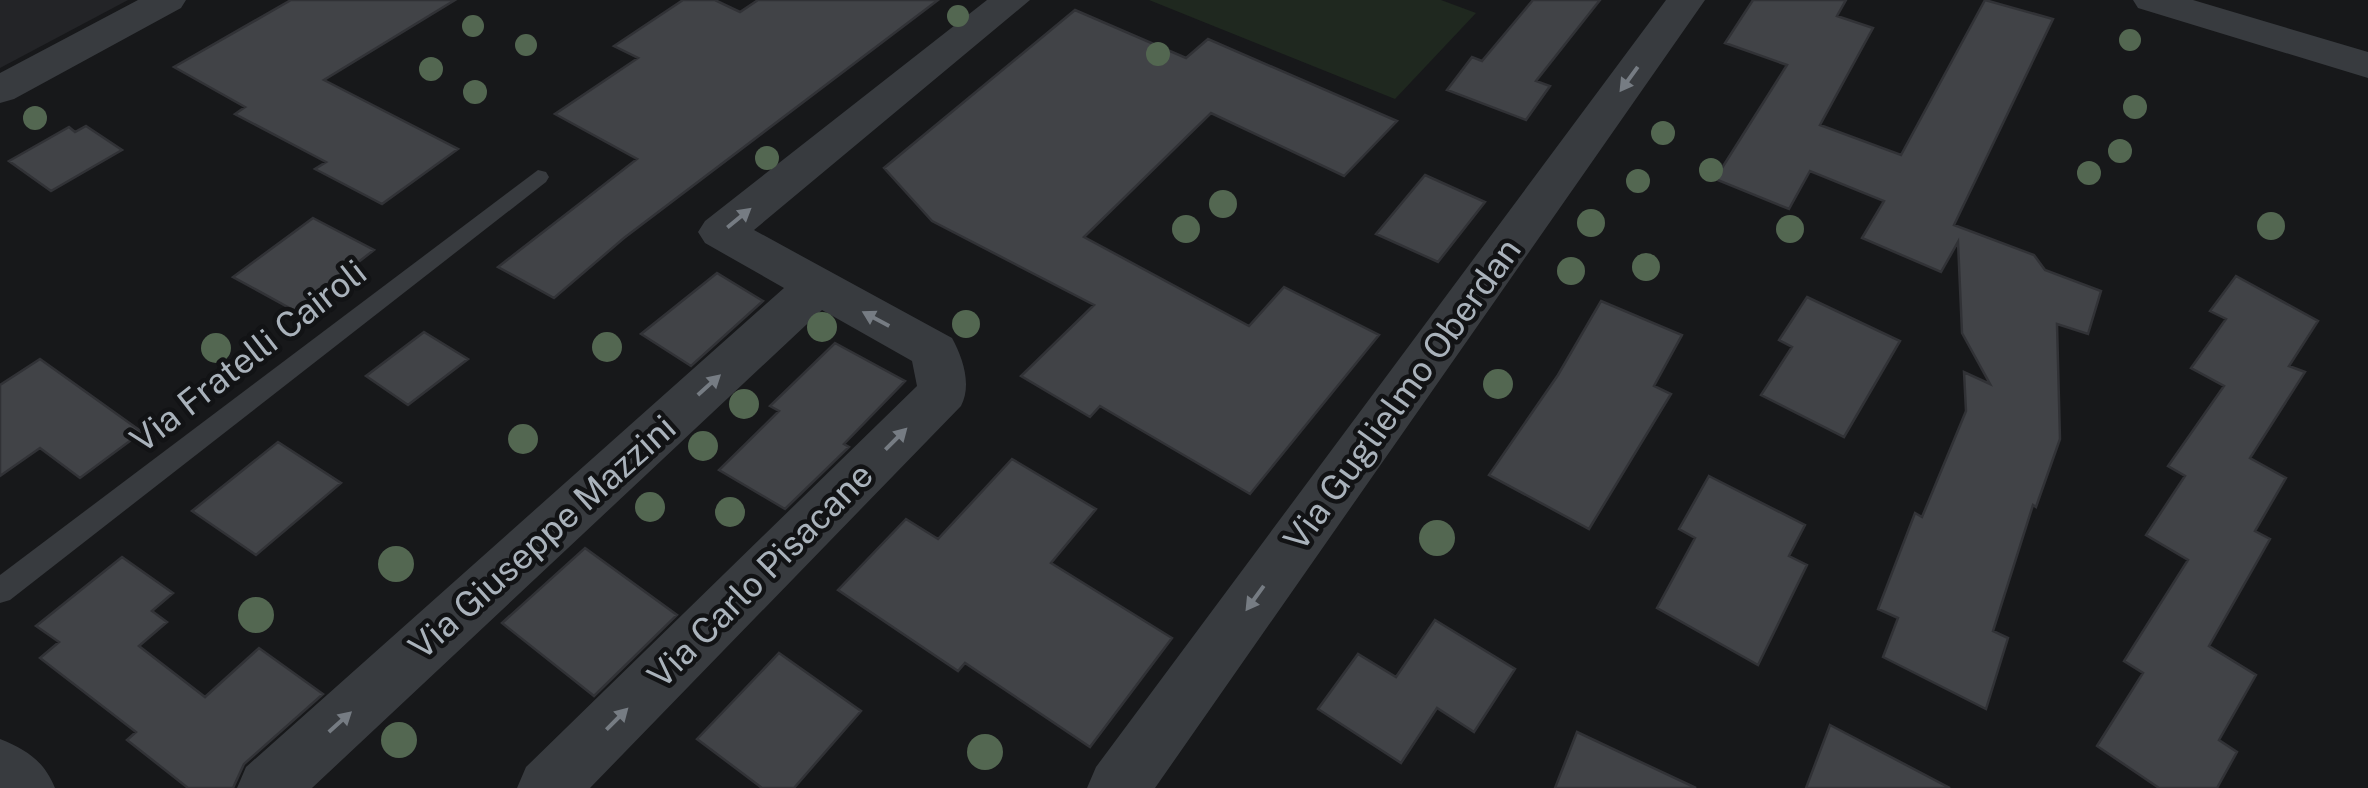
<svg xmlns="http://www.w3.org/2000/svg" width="2368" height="788" viewBox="0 0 2368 788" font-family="'Public Sans',sans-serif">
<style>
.built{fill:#232427}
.green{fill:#1f281f}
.building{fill:#414347;stroke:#313236;stroke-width:2.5}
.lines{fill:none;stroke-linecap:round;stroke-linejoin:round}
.service{fill:#383b3f;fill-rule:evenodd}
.minor{fill:#383b3f;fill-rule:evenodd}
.tree{fill:#536751}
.oneway{fill:#767c83}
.labels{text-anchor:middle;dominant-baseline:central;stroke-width:9;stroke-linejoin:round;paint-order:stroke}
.street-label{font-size:35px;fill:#a9b2bb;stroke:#121315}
</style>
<rect width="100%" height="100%" fill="#17181a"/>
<path class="built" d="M0,0H128L0,68Z"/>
<path class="green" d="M1149,0H1441L1476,13L1395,99Z"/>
<path class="building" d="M291,0H455L324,80L458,149L382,204L315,169L326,162L235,114L245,107L174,67Z
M683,0H715L740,12L758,0H938L624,238L554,298L498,267L637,159L555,114L638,58L614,46Z
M1533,0H1600L1536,81L1550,86L1526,120L1447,90L1472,57L1482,61Z
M1753,0H1846L1837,16L1873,28L1820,125L1901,155L1985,0L2053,19L1954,225L2034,255L2045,270L2101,291L2088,334L2057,324L2060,439L2036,507L2033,505L1993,631L2008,638L1986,709L1883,657L1898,618L1878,609L1915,513L1922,517L1966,411L1964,372L1990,384L1962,333L1958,242L1941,272L1862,238L1884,201L1810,171L1789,209L1715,179L1787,65L1725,43Z
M1075,10L1186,58L1208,39L1397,121L1344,176L1211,113L1084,237L1249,326L1284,287L1379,335L1250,494L1100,406L1090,417L1021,376L1094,305L932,221L884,168Z
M86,126L122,150L51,191L9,161L69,127L75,132Z
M1425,175L1485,202L1438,262L1376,234Z
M313,218L374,250L295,311L233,277Z
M717,273L763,301L691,366L641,334Z
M2236,276L2318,321L2289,366L2305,372L2250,458L2286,478L2255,531L2270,539L2209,646L2256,675L2219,740L2237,752L2217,788H2159L2097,746L2143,673L2124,661L2188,560L2146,535L2185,476L2168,466L2224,386L2191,368L2226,319L2210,311Z
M1807,297L1900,341L1844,437L1761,395L1792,347L1779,340Z
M1601,301L1682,335L1654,386L1671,394L1589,529L1489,475L1558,375Z
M424,332L468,359L408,405L366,376Z
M835,343L905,381L844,444L849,447L785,509L719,470L779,411L770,406Z
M40,359L142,432L80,478L40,448L0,476V385Z
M278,442L341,483L256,555L192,511Z
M1012,459L1096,509L1051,563L1172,638L1090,747L965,663L958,671L838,590L906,519L938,539Z
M1709,476L1805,525L1789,556L1807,565L1758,665L1657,608L1695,538L1679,529Z
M585,548L677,615L594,696L502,623Z
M122,557L173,593L152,611L167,622L139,646L205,697L259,648L323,694L244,764L233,788H188L127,740L136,732L40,658L59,642L36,626Z
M1435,620L1515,669L1474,732L1437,708L1401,763L1318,709L1358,654L1396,677Z
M779,653L861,711L794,788H762L697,739Z
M1830,725L1950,788H1806Z
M1577,732L1696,788H1555Z"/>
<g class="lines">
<path class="service" d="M538,170L546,172L549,177L546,182L10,600L0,603V575Z"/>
<path class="minor" d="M138,0H186L181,8L14,99L0,103V73Z
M987,0H1030L754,230L952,338C963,358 972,385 961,406L590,788H517L526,767L917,386L912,361L822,310L312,788H237L246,767L784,288L705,243L698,232L705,221Z
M1666,0H1705L1155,788H1087L1096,767Z
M2133,0H2193L2368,52V78L2138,8Z
M0,739C27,750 44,761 55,788H0Z"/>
</g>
<g class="tree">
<circle cx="958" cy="16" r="11"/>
<circle cx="473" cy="26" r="11"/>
<circle cx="2130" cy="40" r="11"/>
<circle cx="526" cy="45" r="11"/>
<circle cx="1158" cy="54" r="12"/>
<circle cx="431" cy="69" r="12"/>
<circle cx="475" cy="92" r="12"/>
<circle cx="2135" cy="107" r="12"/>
<circle cx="35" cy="118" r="12"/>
<circle cx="1663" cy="133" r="12"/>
<circle cx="2120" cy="151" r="12"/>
<circle cx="767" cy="158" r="12"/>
<circle cx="1711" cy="170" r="12"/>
<circle cx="2089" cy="173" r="12"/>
<circle cx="1638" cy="181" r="12"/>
<circle cx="1223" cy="204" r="14"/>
<circle cx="1591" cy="223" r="14"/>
<circle cx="2271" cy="226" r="14"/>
<circle cx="1186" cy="229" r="14"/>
<circle cx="1790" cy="229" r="14"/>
<circle cx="1646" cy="267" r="14"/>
<circle cx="1571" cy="271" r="14"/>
<circle cx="966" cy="324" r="14"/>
<circle cx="822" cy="327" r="15"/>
<circle cx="607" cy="347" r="15"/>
<circle cx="216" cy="348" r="15"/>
<circle cx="1498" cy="384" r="15"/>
<circle cx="744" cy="404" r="15"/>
<circle cx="523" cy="439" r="15"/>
<circle cx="703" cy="446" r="15"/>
<circle cx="650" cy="507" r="15"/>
<circle cx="730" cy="512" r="15"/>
<circle cx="1437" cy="538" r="18"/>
<circle cx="396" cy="564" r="18"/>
<circle cx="256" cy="615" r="18"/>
<circle cx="399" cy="740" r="18"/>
<circle cx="985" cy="752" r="18"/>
</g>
<defs><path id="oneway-solid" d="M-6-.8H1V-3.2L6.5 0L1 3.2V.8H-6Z" transform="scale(2.5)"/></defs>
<g class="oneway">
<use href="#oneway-solid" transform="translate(1629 79) rotate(126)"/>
<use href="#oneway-solid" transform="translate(739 218) rotate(-39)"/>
<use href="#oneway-solid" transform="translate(876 319) rotate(-152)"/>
<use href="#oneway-solid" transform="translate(709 385) rotate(-42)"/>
<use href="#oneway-solid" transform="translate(896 439) rotate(-45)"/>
<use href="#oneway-solid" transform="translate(1255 598) rotate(126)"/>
<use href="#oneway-solid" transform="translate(617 719) rotate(-45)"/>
<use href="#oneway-solid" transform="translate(340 722) rotate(-42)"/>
</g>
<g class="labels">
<g class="street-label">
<text transform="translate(248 356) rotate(-38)">Via Fratelli Cairoli</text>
<text transform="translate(1402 394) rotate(-54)">Via Guglielmo Oberdan</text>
<text transform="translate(542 537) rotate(-42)">Via Giuseppe Mazzini</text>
<text transform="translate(760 575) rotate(-45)">Via Carlo Pisacane</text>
</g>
</g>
</svg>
